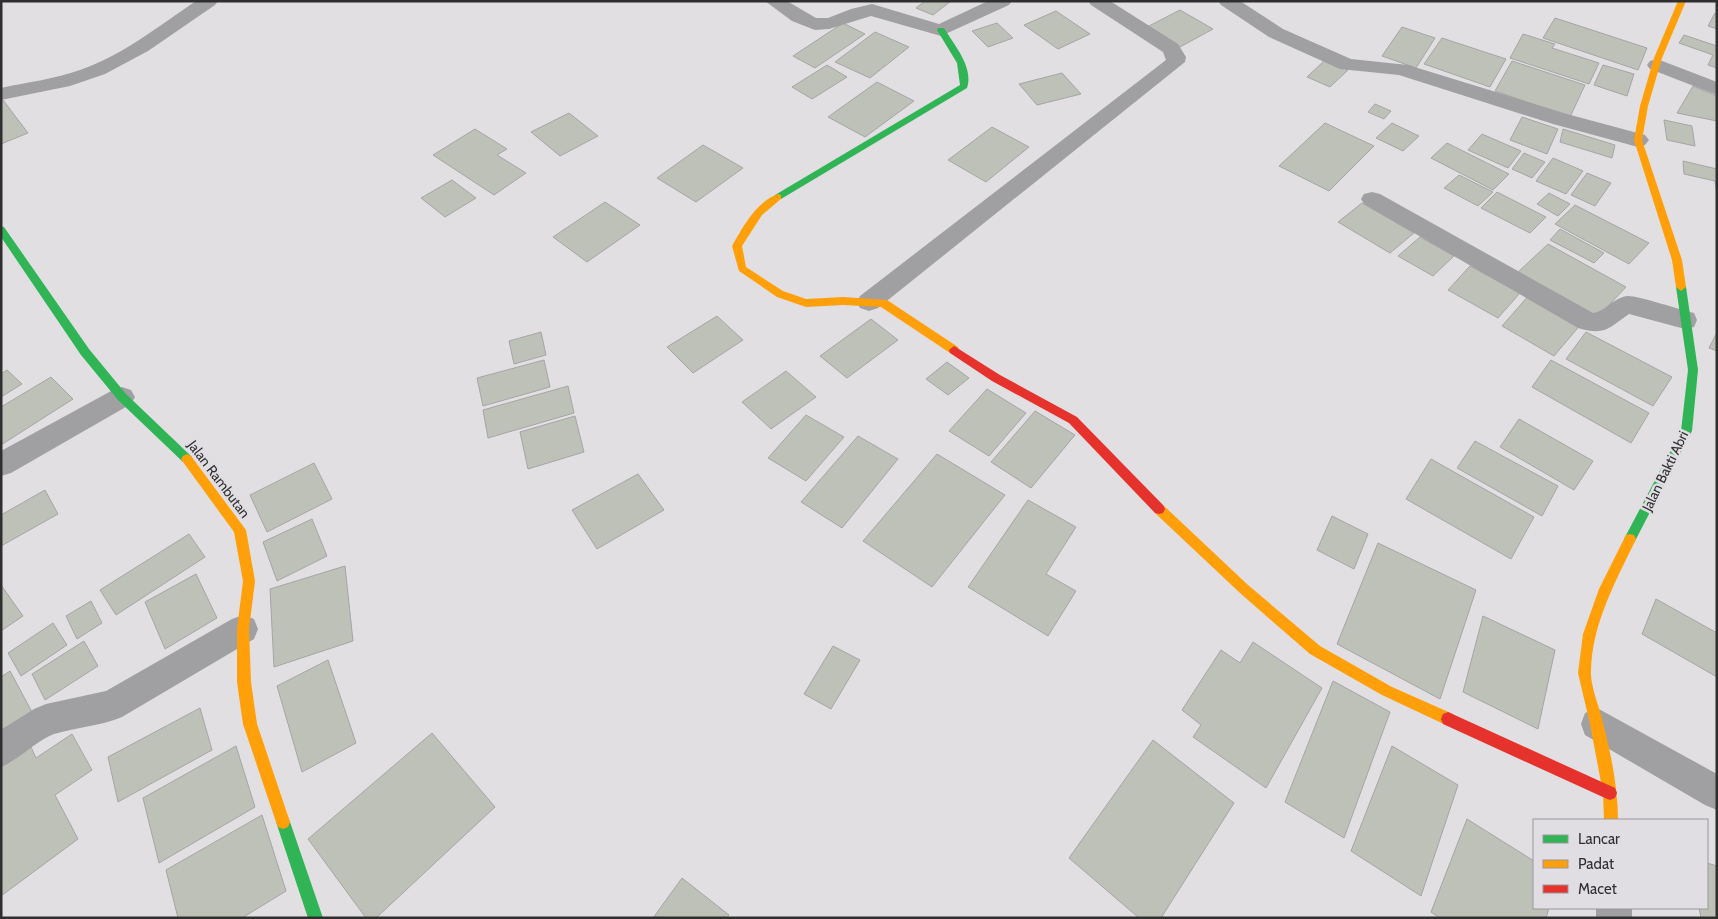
<svg xmlns="http://www.w3.org/2000/svg" width="1718" height="919" viewBox="0 0 1718 919" font-family="Cabin,sans-serif">
<style>
.building{fill:#bec1b8;stroke:#a6a5a6}
.lines{fill:none;stroke-linecap:round;stroke-linejoin:round}
.street{fill:#a09fa1;fill-rule:evenodd}
.fast{fill:#30b455;fill-rule:evenodd}
.slow{fill:#ff9f0a;fill-rule:evenodd}
.jam{fill:#e5322d;fill-rule:evenodd}
.labels{text-anchor:middle;dominant-baseline:central;stroke-width:5;stroke-linejoin:round;paint-order:stroke}
.street-label{font-size:14px;fill:#302f30;stroke:#e1dee3}
</style>
<rect width="100%" height="100%" fill="#e1dfe2"/>
<path class="building" d="M925,1H951L933,15L916,8Z
M1180,10L1213,29L1180,47L1147,27Z
M1056,11L1090,34L1058,49L1024,25Z
M1715,13L1717,14V29L1708,26Z
M1555,18L1647,48L1638,70L1543,38Z
M843,23L865,34L815,68L793,56Z
M997,23L1013,38L988,47L972,31Z
M1402,27L1435,38L1416,68L1382,56Z
M875,32L909,47L870,78L835,62Z
M1523,34L1555,44L1552,48L1599,63L1589,84L1510,58Z
M1684,35L1717,46V68L1708,65L1713,55L1679,43Z
M1442,38L1506,59L1490,87L1424,64Z
M1325,60L1348,70L1330,87L1307,77Z
M1512,61L1585,85L1570,117L1495,91Z
M827,65L847,77L812,99L792,87Z
M1603,65L1634,74L1627,96L1594,85Z
M1062,73L1081,94L1037,105L1019,84Z
M877,82L914,101L865,137L828,117Z
M1693,86L1717,96V121L1677,113Z
M3,100L28,133L1,144V101Z
M1375,104L1391,111L1384,119L1368,112Z
M569,113L598,136L560,156L531,132Z
M1522,117L1558,129L1547,154L1510,140Z
M1664,120L1692,126L1695,146L1667,140Z
M1325,123L1374,146L1329,191L1279,166Z
M1392,123L1419,136L1403,151L1376,138Z
M992,127L1029,147L986,182L948,160Z
M475,129L507,149L497,155L526,173L494,195L433,155Z
M1563,129L1615,145L1612,158L1560,142Z
M1482,134L1521,151L1508,168L1468,150Z
M1447,143L1509,174L1493,190L1431,158Z
M703,145L743,168L696,202L657,178Z
M1524,153L1545,162L1532,178L1512,169Z
M1553,158L1583,171L1566,194L1536,181Z
M1683,161L1717,169V195L1715,181L1684,174Z
M1587,173L1611,183L1595,206L1571,195Z
M1459,175L1493,192L1478,206L1444,188Z
M452,180L476,198L445,217L421,198Z
M1497,192L1546,217L1530,233L1481,208Z
M1549,193L1570,204L1558,216L1537,204Z
M605,202L640,225L587,262L553,237Z
M1362,203L1414,233L1390,253L1338,222Z
M1575,205L1649,243L1629,264L1555,224Z
M1560,229L1604,253L1594,263L1550,240Z
M1420,237L1454,256L1433,276L1398,256Z
M1548,244L1626,287L1595,320L1516,274Z
M1470,266L1520,293L1498,318L1448,290Z
M1530,294L1582,323L1554,356L1502,326Z
M717,316L743,340L693,373L667,347Z
M871,319L898,340L847,378L820,356Z
M541,332L546,355L514,364L509,341Z
M1586,332L1672,377L1653,406L1566,359Z
M1717,332V351L1709,348Z
M544,360L550,387L483,406L477,378Z
M1551,360L1649,413L1631,443L1532,387Z
M947,362L969,378L948,395L926,379Z
M7,370L22,384L1,397V374Z
M786,371L816,397L771,429L742,402Z
M51,377L73,399L1,445V407Z
M568,386L574,413L488,438L483,410Z
M987,389L1026,413L989,456L949,431Z
M1035,411L1075,435L1031,488L991,462Z
M806,415L844,437L806,481L768,458Z
M575,416L584,452L528,469L520,432Z
M1519,419L1593,461L1574,490L1500,447Z
M858,436L898,459L842,528L801,502Z
M1475,441L1558,486L1542,516L1457,468Z
M937,454L1005,495L932,587L863,541Z
M1431,459L1534,517L1511,559L1406,499Z
M314,463L332,499L267,532L250,495Z
M638,474L664,510L597,549L572,510Z
M45,490L58,514L1,546V515Z
M1028,500L1076,527L1046,574L1076,591L1048,636L968,587Z
M1332,516L1368,534L1354,569L1317,550Z
M312,519L327,556L277,581L263,542Z
M189,534L205,557L116,615L100,590Z
M1378,543L1476,590L1440,699L1337,644Z
M345,566L353,641L274,667L270,589Z
M196,574L217,618L165,649L145,602Z
M1,585L23,616L1,631Z
M1656,599L1717,633V677L1642,634Z
M91,601L102,623L77,639L66,616Z
M1483,616L1555,650L1538,729L1463,692Z
M53,623L67,645L21,676L8,653Z
M84,641L98,666L45,700L32,674Z
M1253,642L1322,688L1266,788L1193,737L1201,725L1182,710L1221,650L1240,663Z
M833,646L860,660L831,709L804,694Z
M328,660L356,743L302,772L277,686Z
M10,671L32,712L1,730V677Z
M1333,681L1390,712L1344,838L1285,802Z
M200,708L212,750L118,802L108,757Z
M432,733L495,807L376,918H366L308,839Z
M72,734L92,770L55,795L78,839L1,896V767L31,747L36,758Z
M1153,740L1234,803L1161,918H1139L1069,858Z
M236,746L255,807L159,863L143,798Z
M1392,746L1458,785L1421,896L1351,851Z
M262,815L286,891L242,918H178L166,870Z
M1467,819L1534,861V908H1549L1546,918H1439L1431,912Z
M1707,863L1717,866V918H1701L1699,908H1707Z
M682,878L729,915L727,918H653Z"/>
<g class="lines">
<path class="street" d="M196,1H218L215,5L148,51L105,74L70,86L1,100V88C28,82 55,79 80,70C123,55 159,26 196,1Z
M765,1H787L816,18H828L851,9L872,4L939,24L988,1H1012L1009,5L941,36L871,16L829,29L815,30L792,21Z
M1088,1H1110L1178,44L1186,57L1185,62L878,308L869,311L860,308L857,302L860,296L1166,60L1163,52L1091,5Z
M1218,1H1240L1283,29L1351,59L1408,65L1567,114L1645,135L1649,140L1645,145L1638,147L1553,124L1399,75L1340,69L1269,37L1221,5Z
M1657,59L1717,82V95L1650,69L1647,65L1650,61Z
M1372,192L1380,194L1593,313C1603,313 1614,297 1628,296C1639,296 1681,310 1694,313L1697,320L1694,327L1685,329L1629,314C1608,328 1606,336 1578,328L1364,204L1361,199L1364,194Z
M122,387L131,390L135,397L131,404L11,473L1,476V451L113,390Z
M243,615L254,619L258,629L254,639L122,717C101,726 77,727 54,734C37,740 20,759 1,767V730L34,709L46,704L106,691L232,619Z
M1597,708L1717,774V810L1705,805L1585,735L1581,724L1585,713Z
M1596,908H1632V918H1596Z"/>
<path class="fast" d="M938,28H944C954,45 974,67 967,88L781,199H775V195L960,85L957,63L937,30Z
M1,226L4,227L89,349L126,394L191,456L193,459L191,462H183L118,400L81,355L1,237Z
M1681,283L1686,287L1698,370L1692,431L1634,543L1630,544L1626,543L1624,539L1681,431L1688,370L1676,287Z
M283,815L288,817L290,822L323,918H308L276,822L278,817Z"/>
<path class="slow" d="M1678,1H1686L1662,58L1648,106L1642,140L1682,260L1686,287L1681,291L1676,287L1672,260L1634,140L1640,106L1654,58Z
M778,194L781,195V199L762,215L742,246L746,267L783,291L806,299L843,297L887,300L958,347L959,350L958,353H950L881,307L843,305L806,307L777,297L739,271L732,246C743,227 756,202 778,194Z
M187,454L191,456L246,530L255,581L249,629L251,682L257,724L290,822L288,827L283,829L278,827L276,822L243,724L237,682V629L243,581L234,532L183,462L181,459L183,456Z
M1159,504L1163,505L1248,585L1320,646L1392,687L1453,714L1455,719L1453,724L1448,726L1382,695L1310,654L1240,593L1155,513L1153,509L1155,505Z
M1630,534L1634,535L1636,539C1616,581 1592,623 1591,671C1590,686 1600,708 1603,723C1611,754 1618,788 1618,820H1604L1603,793L1590,724L1578,673L1583,634L1599,589L1626,535Z"/>
<path class="jam" d="M954,346L1000,375L1077,417L1163,505L1165,509L1163,513L1159,514L1155,513L1069,423L992,381L950,353L949,350Z
M1448,712L1615,788L1617,793L1615,798L1610,800L1605,798L1443,724L1441,719L1443,714Z"/>
</g>
<g class="labels">
<g class="street-label">
<text transform="translate(1665 471) rotate(-64)">Jalan Bakti Abri</text>
<text transform="translate(219 479) rotate(53)">Jalan Rambutan</text>
</g>
</g>
<rect width="1718" height="919" fill="none" stroke="#302f30" stroke-width="5"/>
<rect x="1533" y="819" width="175" height="90" fill="#e1dee3" stroke="#9a989b"/>
<rect x="1543" y="835" width="25" height="8" fill="#30b455" stroke="#9a989b"/>
<text x="1578" y="844" font-size="15" fill="#302f30">Lancar</text>
<rect x="1543" y="860" width="25" height="8" fill="#ff9f0a" stroke="#9a989b"/>
<text x="1578" y="869" font-size="15" fill="#302f30">Padat</text>
<rect x="1543" y="885" width="25" height="8" fill="#e5322d" stroke="#9a989b"/>
<text x="1578" y="894" font-size="15" fill="#302f30">Macet</text>
</svg>
